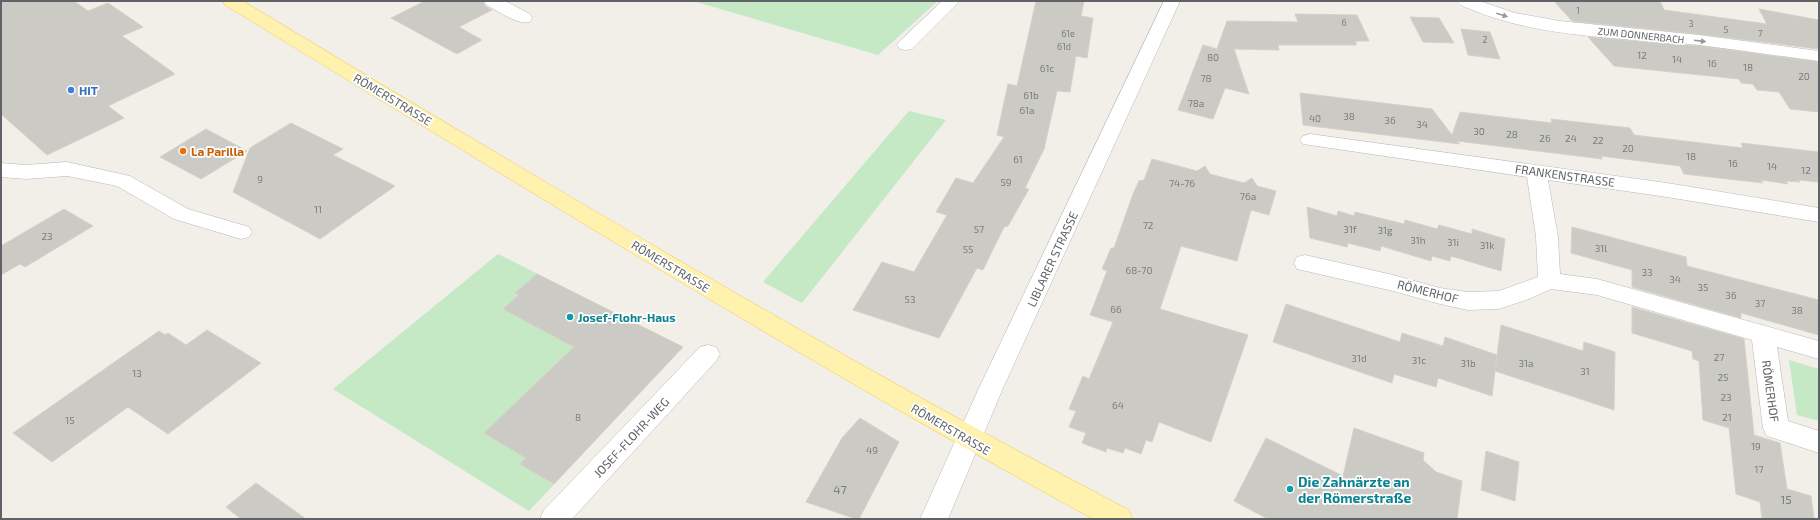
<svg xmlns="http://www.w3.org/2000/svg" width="1820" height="520" viewBox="0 0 1820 520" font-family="'Exo 2',sans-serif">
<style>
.green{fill:#c5e8c5}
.building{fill:#cccac5;stroke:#d6d1c6}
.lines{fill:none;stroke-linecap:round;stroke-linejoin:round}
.minor-casing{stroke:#b5b8bc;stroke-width:1}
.major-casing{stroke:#f2c960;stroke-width:1}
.minor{fill:#fff;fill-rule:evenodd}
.major{fill:#fff2af;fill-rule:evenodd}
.oneway{fill:#979a9d}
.shop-dot{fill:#3f7fe0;stroke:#fff;stroke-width:1.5}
.food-dot{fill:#e8710a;stroke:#fff;stroke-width:1.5}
.culture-dot{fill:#0f9aa8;stroke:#fff;stroke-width:1.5}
.labels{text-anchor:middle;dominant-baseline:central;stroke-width:3.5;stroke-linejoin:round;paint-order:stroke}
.far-number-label{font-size:9px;fill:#7a7d7f}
.far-street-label{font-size:10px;fill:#5f6368;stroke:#fff}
.number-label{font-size:10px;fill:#7a7d7f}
.shop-label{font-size:12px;font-weight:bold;fill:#366cbe;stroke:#fff;text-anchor:start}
.street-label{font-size:12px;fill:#5f6368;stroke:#fff}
.food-label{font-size:12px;font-weight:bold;fill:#c56008;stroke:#fff;text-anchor:start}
.culture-label{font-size:12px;font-weight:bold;fill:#0d838f;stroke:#fff;text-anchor:start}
.near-number-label{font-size:12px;fill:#7a7d7f}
.near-culture-label{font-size:14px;font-weight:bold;fill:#0d838f;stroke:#fff;text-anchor:start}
</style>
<rect width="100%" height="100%" fill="#f1efe8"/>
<path class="green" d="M693,1H938L878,55Z
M909,111L946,120L802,303L763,282Z
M498,254L683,347L529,511L333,389Z
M1789,360L1819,369V421L1797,415Z"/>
<path class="building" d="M1,1H74L88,11L108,3L143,27L122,36L175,74L108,106L124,118L47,155L1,114Z
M425,1H483L485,6L492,10L459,27L482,40L457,54L391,18Z
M1036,1H1084L1081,16L1093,18L1087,58L1076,56L1070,92L1057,91L1044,149L1025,188L1029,189L1008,226L1004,227L983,270L977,268L939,338L853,310L882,262L914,272L947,215L936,212L956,178L973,183L1004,137L997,135L1008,84L1017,86Z
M1554,1H1660L1664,10L1767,24L1759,9L1819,20V49L1699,34L1572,21Z
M1295,14L1357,15L1369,41H1356V45H1278L1279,50L1234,49L1249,94L1225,88L1213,119L1178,110L1203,45L1217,49L1227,21L1298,22Z
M1410,17L1439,18L1454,43L1423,42Z
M1461,29L1490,32L1500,59L1468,55Z
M1588,37L1699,46L1819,62V112L1790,109L1779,92L1757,90L1753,84L1741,83L1739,79L1614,66Z
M1300,93L1432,109L1452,135L1460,112L1552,123L1551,119L1630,128L1634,135L1743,148L1741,143L1819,152V182L1798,180L1800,182L1786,181L1788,184L1761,180L1763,183L1684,174L1680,166L1601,156L1602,159L1457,141L1460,144L1303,125Z
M291,123L343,149L333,155L395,186L320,239L233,192L250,148Z
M206,129L247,151L201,179L160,157Z
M1152,159L1197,171L1205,166L1210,174L1244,183L1252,178L1257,186L1276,191L1269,215L1251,210L1237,261L1181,246L1160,309L1248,335L1211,442L1159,422L1152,442L1146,440L1141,454L1125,448L1123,453L1107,448L1106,452L1082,443L1086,433L1069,427L1076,411L1069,409L1083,376L1089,379L1113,322L1090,315L1107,271L1102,269L1111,248H1114L1133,194L1139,181L1144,180Z
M1307,207L1337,216L1338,211L1354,216L1355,212L1404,224L1405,220L1437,229L1439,225L1472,234V229L1505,239L1501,271L1451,256L1450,261L1432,256L1431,261L1381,246L1380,251L1348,243L1347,247L1310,238Z
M64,209L93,226L25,267L20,264L1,275V246Z
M1572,227L1686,257L1687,266L1819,300V335L1741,313V318L1632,287V270L1571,253Z
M537,274L683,347L554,484L520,464L526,458L484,433L574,347L503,309L519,295L515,293Z
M1286,304L1400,342L1402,333L1443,346L1445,337L1497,355L1492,396L1438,378L1436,387L1394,374L1392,383L1273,342Z
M1632,307L1744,339L1754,435L1780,443L1787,489L1811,496L1814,519H1762L1760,502L1736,494L1729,428L1703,420L1699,361L1693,359L1692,351L1632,333Z
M1501,325L1583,351L1584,342L1615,352L1614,410L1495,371Z
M207,330L261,363L168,434L128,407L52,462L13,433L159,331L165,335L168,333L186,345Z
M860,418L899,442L859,519H856L806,502L842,438Z
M1354,428L1424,453L1423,460L1436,472L1462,481L1457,519H1268L1234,501L1266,438L1343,476Z
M1486,451L1519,462L1515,501L1481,490Z
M256,483L306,519H241L226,507Z"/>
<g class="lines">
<defs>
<path id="minor" d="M484,1H505L530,14L532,18L530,22C516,25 499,11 486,5Z
M942,1H960L912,49L906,50L900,49L897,45L900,41Z
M1164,1H1180L1003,388L948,519H920L979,388Z
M1457,1H1480L1515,13L1560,21L1699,35L1819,51V61C1779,56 1739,50 1699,45C1625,37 1545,39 1475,11C1469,8 1461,7 1457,1Z
M1310,134L1667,183L1819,208V222L1667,197L1548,180L1558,237L1560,274L1597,279L1819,341V359L1777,347L1788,421L1819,431V453L1767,436L1763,428L1752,340L1597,295L1551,289L1529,299L1499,309L1468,310L1440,304L1393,291L1297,269L1294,263L1297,257L1305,255L1393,275L1440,288L1468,292L1499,291L1538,277L1536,237L1527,177L1303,144L1300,140L1303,136Z
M67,162L130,176L188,209L249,227L252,232L249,237L241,239L174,219L117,186L67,176L26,179L1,177V163L26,165Z
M708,345L716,347L720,354L716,361L572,519H540L544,510L700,347Z"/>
<path id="major" d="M223,1H243C535,177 827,352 1129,510L1133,519H1093C798,358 512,180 225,5Z"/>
</defs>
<use href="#minor" class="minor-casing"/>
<use href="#major" class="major-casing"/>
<use href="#minor" class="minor"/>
<use href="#major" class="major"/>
</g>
<defs><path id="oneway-solid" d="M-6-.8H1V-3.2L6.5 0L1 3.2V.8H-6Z"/></defs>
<g class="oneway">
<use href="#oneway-solid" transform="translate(1502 15) rotate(17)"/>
<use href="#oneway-solid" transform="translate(1700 41) rotate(7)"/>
</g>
<circle class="shop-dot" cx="71" cy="90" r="4"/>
<circle class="food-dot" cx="183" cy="151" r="4"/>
<g class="culture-dot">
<circle cx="570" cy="317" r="4"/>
<circle cx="1290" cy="489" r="4"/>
</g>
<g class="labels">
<g class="far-number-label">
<text x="1578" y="10">1</text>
<text x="1344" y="22">6</text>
<text x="1691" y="23">3</text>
<text x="1726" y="29">5</text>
<text x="1068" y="33">61e</text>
<text x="1760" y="33">7</text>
<text x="1485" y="39">2</text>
<text x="1064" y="46">61d</text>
</g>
<g class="far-street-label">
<text transform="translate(1641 35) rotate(6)">ZUM DONNERBACH</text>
</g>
<g class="number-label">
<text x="1642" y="55">12</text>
<text x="1213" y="57">80</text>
<text x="1677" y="59">14</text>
<text x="1712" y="63">16</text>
<text x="1748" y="67">18</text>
<text x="1047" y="68">61c</text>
<text x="1804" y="76">20</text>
<text x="1206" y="78">78</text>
<text x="1031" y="95">61b</text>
<text x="1196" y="103">78a</text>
<text x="1027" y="110">61a</text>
<text x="1349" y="116">38</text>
<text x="1315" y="118">40</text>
<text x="1390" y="120">36</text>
<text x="1422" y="124">34</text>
<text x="1479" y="131">30</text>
<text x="1512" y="134">28</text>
<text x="1545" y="138">26</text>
<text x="1571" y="138">24</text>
<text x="1598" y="140">22</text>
<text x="1628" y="148">20</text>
<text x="1691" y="156">18</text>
<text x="1018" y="159">61</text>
<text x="1733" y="163">16</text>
<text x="1772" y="166">14</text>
<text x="1806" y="170">12</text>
<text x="260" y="179">9</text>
<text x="1006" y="182">59</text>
<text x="1182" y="183">74-76</text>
<text x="1248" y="196">76a</text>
<text x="318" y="209">11</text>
<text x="1148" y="225">72</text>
<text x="979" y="229">57</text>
<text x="1350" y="229">31f</text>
<text x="1385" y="230">31g</text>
<text x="47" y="236">23</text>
<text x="1418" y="240">31h</text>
<text x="1453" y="242">31i</text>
<text x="1487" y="245">31k</text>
<text x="1601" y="248">31l</text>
<text x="968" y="249">55</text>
<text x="1139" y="270">68-70</text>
<text x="1647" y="272">33</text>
<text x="1675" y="279">34</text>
<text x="1703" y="287">35</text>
<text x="1731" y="295">36</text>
<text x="910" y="299">53</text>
<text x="1760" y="303">37</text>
<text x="1116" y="309">66</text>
<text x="1797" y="310">38</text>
<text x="1719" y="357">27</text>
<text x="1359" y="358">31d</text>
<text x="1419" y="360">31c</text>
<text x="1468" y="363">31b</text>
<text x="1526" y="363">31a</text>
<text x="1585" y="371">31</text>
<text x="137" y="373">13</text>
<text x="1723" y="377">25</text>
<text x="1726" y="397">23</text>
<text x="1118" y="405">64</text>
<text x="578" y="417">8</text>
<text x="1727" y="417">21</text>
<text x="70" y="420">15</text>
<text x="1756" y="446">19</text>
<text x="872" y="450">49</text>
<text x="1759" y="469">17</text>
</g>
<g class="shop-label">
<text x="79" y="90">HIT</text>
</g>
<g class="street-label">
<text transform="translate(393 99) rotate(31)">RÖMERSTRASSE</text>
<text transform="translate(1565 175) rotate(8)">FRANKENSTRASSE</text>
<text transform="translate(1052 259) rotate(-65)">LIBLARER STRASSE</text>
<text transform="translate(671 266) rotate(31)">RÖMERSTRASSE</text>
<text transform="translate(1428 291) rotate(14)">RÖMERHOF</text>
<text transform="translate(1771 391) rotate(82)">RÖMERHOF</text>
<text transform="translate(951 429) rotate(30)">RÖMERSTRASSE</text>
<text transform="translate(631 437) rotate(-47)">JOSEF-FLOHR-WEG</text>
</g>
<g class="food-label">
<text x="191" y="151">La Parilla</text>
</g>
<g class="culture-label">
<text x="578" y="317">Josef-Flohr-Haus</text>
</g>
<g class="near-number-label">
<text x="840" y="489">47</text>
<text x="1786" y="499">15</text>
</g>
<g class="near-culture-label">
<text x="1298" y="481">Die Zahnärzte an<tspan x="1298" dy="16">der Römerstraße</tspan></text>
</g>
</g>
<rect width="1820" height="520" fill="none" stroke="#5f6368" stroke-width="4"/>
</svg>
